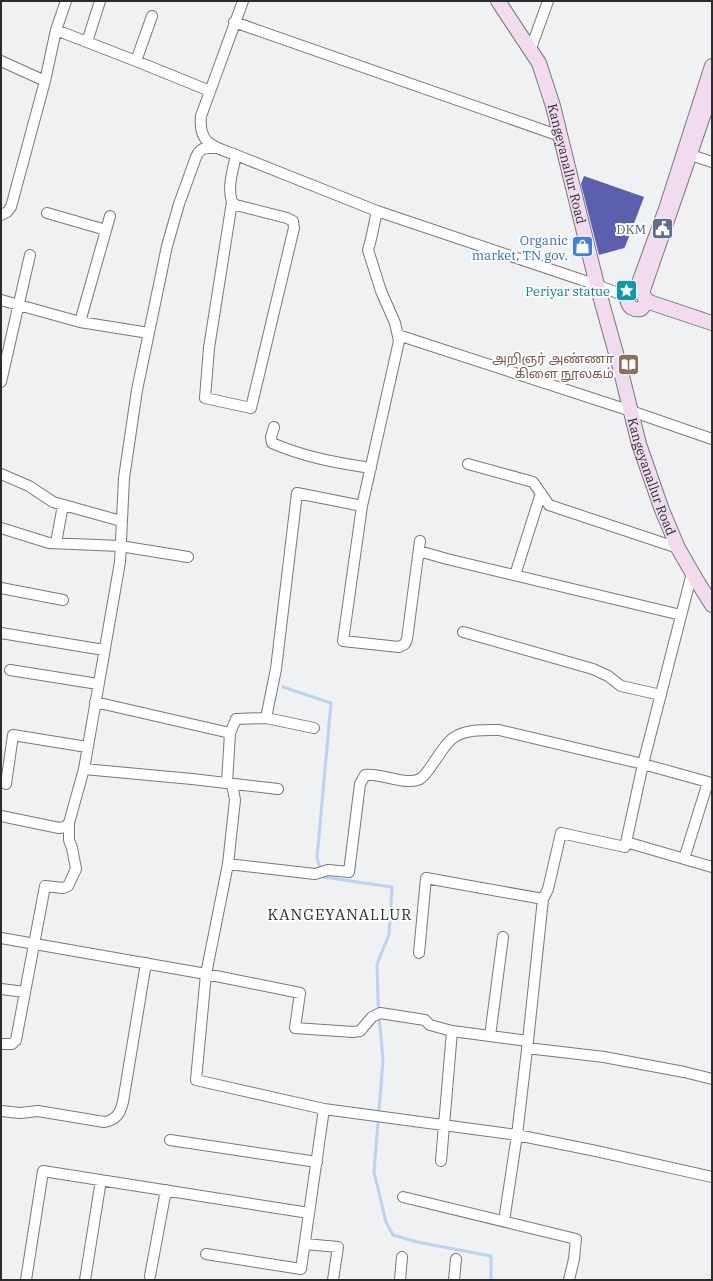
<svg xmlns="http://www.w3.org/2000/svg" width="713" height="1281" viewBox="0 0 713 1281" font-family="'IBM Plex Serif','Noto Sans Tamil',serif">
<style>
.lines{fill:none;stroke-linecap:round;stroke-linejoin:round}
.stream{stroke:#bdd1f1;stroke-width:3}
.building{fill:#5c5fae}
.street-casing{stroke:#78797a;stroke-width:12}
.secondary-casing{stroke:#78797a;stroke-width:16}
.street{stroke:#fff;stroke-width:10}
.secondary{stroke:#f2dbef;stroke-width:14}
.labels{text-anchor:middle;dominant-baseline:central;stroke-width:4;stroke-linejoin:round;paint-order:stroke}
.street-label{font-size:13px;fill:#2c2c2d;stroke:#fff}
.service-label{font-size:13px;fill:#4e5e75;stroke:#fff;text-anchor:end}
.shop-label{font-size:13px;fill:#366cbe;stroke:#fff;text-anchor:end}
.culture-label{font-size:13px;fill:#0d838f;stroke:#fff;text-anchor:end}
.education-label{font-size:13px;fill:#785e54;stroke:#fff;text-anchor:end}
.quarter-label{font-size:15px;letter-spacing:1px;fill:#2c2c2d;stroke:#fff}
</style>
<rect width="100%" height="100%" fill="#f0f1f3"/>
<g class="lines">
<path class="stream" d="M283,687L331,703L317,858L323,877L392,887L389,935L377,964L378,1002L383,1060L374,1172L386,1222L393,1235L417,1242L491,1256V1280"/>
</g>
<path class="building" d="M584,176L644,197L625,247L624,248L599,255L581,184Z"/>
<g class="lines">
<defs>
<path id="street" d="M243,1L201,116C198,144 214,147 236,155L377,211L597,285L628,297
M152,16L136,61L210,91
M234,22L560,136
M56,30L136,61
M87,42L100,1
M530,51L548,1
M1,61L45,81L11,207L7,212L1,215
M45,81L56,30L66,1
M691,155L712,162
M232,202L209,348L205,398L251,408L294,228L293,221L287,218L236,205L232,202C227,187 233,170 236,155
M377,211L371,239L368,250L381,291L395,323L399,341L362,506L343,641L399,647L405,644L407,639L420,541
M47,213L106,230
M1,300L80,322L149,333
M80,322L110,216
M398,335L631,411L712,439
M1,382L30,255
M274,427L271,437L272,443C304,457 337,463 371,468
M468,464L533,482L549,505L678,548
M1,474L29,486L53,502L121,521
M1,528L49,543L120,546L188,557
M56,543L63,505
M419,551L447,559L681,615
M515,575L541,493
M1,588L63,600
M463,632L593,669L608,676L621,686L661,695
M1,633L104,650
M10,670L98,684
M95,702L230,733L227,783
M314,728L266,718L276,669L297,493L362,506
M230,733L236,719L266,718
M84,769L120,562L124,478L137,390L167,246L179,204L196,157C201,146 206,148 217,148
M6,784L13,735L87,747
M1,816L59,828L65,827L69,823L84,769L192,779L278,789
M626,842L712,867
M684,859L708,782L643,764L692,573
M228,864L315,874L328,870L349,872L360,784L365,775C382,773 405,786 420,779C426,775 430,768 434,762C440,754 445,744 453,738C465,729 485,730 499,730L643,764L625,847L561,833L548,889L543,899
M1,938L206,974L228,864L235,800L232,784
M419,953L426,878L543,899L528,1041L452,1031L430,1025L425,1020L380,1013L372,1017L360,1031L353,1032L295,1028L300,993L206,974L196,1080L324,1109L517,1135L504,1221
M1,989L25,992
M490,1036L503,937
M528,1041L517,1135L596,1151L712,1177
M1,1044H12L16,1040L45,886L63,888L68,886L76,869L72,848L69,840V823
M527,1048L604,1057L684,1072L712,1079
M1,1111L20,1113L38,1111L104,1122C116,1120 120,1114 123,1102L146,963
M170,1140L317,1162
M441,1161L452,1031
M403,1197L576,1239L574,1259L569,1280
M305,1244L338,1247L333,1280
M206,1254L301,1269L324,1109
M150,1276L166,1190
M26,1280L43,1171L309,1213
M85,1280L101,1180
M400,1280L402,1257
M454,1280L456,1259"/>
<g id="secondary">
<path id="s1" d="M498,1L539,63L553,106L597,285L619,364L639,444L662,510L678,548L697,581L712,605"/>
<path d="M712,66L666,209L636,291C622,295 627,312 641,309L645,304L646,299L642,293L712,90"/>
<path d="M646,301L712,323"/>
</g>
</defs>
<use href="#street" class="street-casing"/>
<use href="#secondary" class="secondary-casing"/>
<use href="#street" class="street"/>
<use href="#secondary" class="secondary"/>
</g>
<defs>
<symbol id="civic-square" viewBox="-11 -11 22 22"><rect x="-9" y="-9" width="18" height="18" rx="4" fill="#5c6f8a" stroke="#fff"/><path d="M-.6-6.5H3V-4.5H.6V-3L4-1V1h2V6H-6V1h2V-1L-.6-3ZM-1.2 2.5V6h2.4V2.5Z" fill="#fff"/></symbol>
<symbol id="shop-square" viewBox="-11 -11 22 22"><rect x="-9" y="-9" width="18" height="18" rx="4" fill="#3f7fe0" stroke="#fff"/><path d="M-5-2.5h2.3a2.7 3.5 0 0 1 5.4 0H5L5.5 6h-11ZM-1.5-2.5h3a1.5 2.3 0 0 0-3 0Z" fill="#fff"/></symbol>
<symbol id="sight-square" viewBox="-11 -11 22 22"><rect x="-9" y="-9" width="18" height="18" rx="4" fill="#0f9aa8" stroke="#fff"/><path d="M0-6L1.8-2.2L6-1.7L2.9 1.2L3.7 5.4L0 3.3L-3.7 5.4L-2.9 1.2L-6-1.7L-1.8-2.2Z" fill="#fff"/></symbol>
<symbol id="library-square" viewBox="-11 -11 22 22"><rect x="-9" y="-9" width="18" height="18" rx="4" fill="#8d6e63" stroke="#fff"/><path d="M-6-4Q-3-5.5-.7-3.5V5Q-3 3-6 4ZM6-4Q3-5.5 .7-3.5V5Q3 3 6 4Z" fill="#fff"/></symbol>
</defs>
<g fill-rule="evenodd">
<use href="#civic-square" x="650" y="216" width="25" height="25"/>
<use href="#shop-square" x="570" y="234" width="25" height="25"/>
<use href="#sight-square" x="614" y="278" width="25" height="25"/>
<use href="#library-square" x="616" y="352" width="25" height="25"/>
</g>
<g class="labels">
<g class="street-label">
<text stroke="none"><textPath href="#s1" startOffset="179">Kangeyanallur Road</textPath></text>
<text stroke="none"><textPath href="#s1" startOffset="503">Kangeyanallur Road</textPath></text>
</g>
<g class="service-label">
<text x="646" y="229">DKM</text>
</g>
<g class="shop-label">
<text x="568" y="240">Organic<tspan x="568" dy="15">market, TN gov.</tspan></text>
</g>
<g class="culture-label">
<text x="610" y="291">Periyar statue</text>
</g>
<g class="education-label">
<text x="614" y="358">அறிஞர் அண்ணா<tspan x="614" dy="15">கிளை நூலகம்</tspan></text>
</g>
<g class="quarter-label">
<text x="340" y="914">KANGEYANALLUR</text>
</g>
</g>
<rect width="713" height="1281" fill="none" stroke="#2c2c2d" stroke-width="4"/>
</svg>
